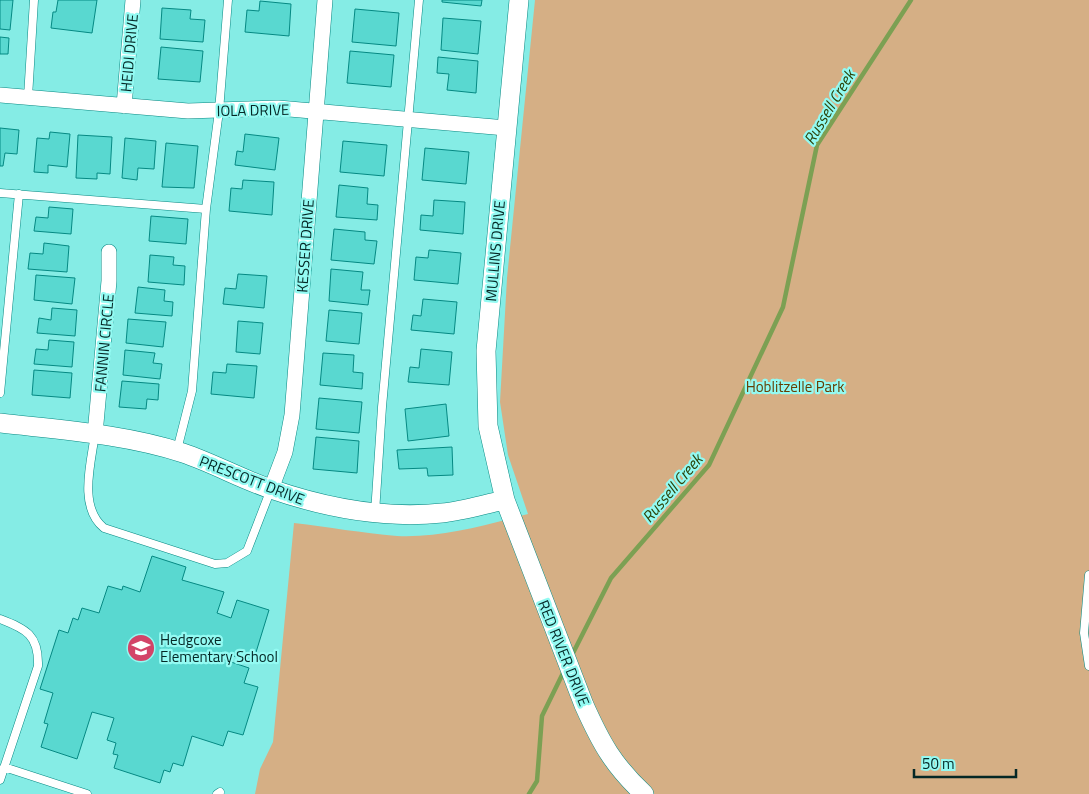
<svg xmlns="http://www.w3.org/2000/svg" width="1089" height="794" viewBox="0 0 1089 794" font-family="'Titillium Web',sans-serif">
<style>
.green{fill:#d5af85}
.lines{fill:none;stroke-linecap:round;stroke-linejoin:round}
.stream{stroke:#7ca053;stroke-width:4.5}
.building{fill:#59d8d0;stroke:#058983}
.service-casing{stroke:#078983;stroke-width:9}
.minor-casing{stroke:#078983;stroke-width:16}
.tertiary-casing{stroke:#078983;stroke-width:20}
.service{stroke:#fff;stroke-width:8}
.minor{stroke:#fff;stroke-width:15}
.tertiary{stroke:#fff;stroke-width:19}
.labels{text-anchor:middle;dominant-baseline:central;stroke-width:4.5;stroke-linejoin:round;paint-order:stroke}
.street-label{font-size:15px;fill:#042725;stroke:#93faf2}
.park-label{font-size:15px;fill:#653e03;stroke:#93faf2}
.poi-label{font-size:15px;fill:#042725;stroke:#93faf2;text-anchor:start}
.water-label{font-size:16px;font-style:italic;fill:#2c430a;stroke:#93faf2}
</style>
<rect width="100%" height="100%" fill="#85ece5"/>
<path class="green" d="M535,0H1089V794H255L260,769L273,742L294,523C328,527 362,533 397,536C441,538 486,525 528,514L508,455L500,402L507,278Z"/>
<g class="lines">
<path class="stream" d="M571,657L611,578L709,465L783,307L817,145L911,0
M529,794L537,781L542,716L564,671"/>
</g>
<path class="building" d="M0,0H13L10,30L0,29Z
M58,0H97L92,33L51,28L53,12H56Z
M442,0H482L481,6L442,2Z
M260,1L291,4L289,36L245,32L247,10L259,11Z
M162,8L191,10L190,19L205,20L203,42L160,39Z
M355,9L399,13L396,46L352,42Z
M443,18L481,21L478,54L441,50Z
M0,37L9,38L8,54H0Z
M161,47L203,51L200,82L158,79Z
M350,51L394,55L391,87L347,83Z
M438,57L478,61L476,93L447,90L449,74L437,73Z
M0,128L19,130L17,154L5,153L3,166H0Z
M50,132L70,134L67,167L48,165V173L34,172L37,138L49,139Z
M245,134L279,138L275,170L235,165L237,151L243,152Z
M78,135L112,137L110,174L97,173V179L76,178Z
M125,138L156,141L154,169L138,168L137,180L122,178Z
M343,141L387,145L384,176L340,172Z
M166,143L198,146L194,188L162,187Z
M425,148L469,152L466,184L422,180Z
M243,180L274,182L272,215L229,211L231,188L242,189Z
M339,185L368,188L367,204L378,205L377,220L336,217Z
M434,200L465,202L463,234L420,230L421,215L433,216Z
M49,207L73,209L71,234L34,231L36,217L48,218Z
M151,216L188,219L186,244L149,241Z
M334,229L365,232V240L377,241L374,264L331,260Z
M44,243L69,246L67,272L28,269L30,253L43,254Z
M429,250L461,253L458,284L414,280L416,257L428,258Z
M150,255L174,257L173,265L185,266L184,285L148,282Z
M331,269L363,272L361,290H370L368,305L329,301Z
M238,274L267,276L264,308L223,304L225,288L236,289Z
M36,275L75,278L72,304L34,300Z
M138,287L165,290L164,301L173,302L172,316L135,313Z
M423,299L457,302L454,334L411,330L413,315L421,316Z
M52,308L77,310L75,336L37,333L39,318L51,320Z
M329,310L362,313L359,344L326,341Z
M128,319L166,322L163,347L126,343Z
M238,321L263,323L260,354L236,352Z
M49,340L74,342L72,367L34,364L36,349L48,350Z
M421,349L452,352L449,385L408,382L410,367L419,368Z
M125,350L155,353L153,363L162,364L160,379L123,375Z
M323,353L354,355L353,372L363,373L362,389L320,385Z
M227,364L257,366L254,398L211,394L213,372L226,373Z
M34,370L72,373L70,398L32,395Z
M122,381L159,384L158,400L147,399L146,409L119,407Z
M319,398L362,402L359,433L316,429Z
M446,404L449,436L408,441L405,409Z
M316,437L359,441L357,473L313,469Z
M452,447L453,475L428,476L427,468L399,469L397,450Z
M152,556L186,567L182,580L224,592L217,613L231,618L237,600L269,610L253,662L221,652L219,658L249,668L244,683L258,687L243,735L228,731L223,746L192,736L183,766L173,763L170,772L164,770L160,783L114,768L118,755L113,754L116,743L107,740L114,718L92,712L77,759L41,747L48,724L44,723L53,693L40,689L59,630L68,633L73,618L78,620L82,608L99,613L108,586L122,590L123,586L140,592Z"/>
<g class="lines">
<defs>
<path id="service" d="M28,97L34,0
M0,193L206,209L192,391L177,450
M206,209L219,111L228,0
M0,393L19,194
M95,434C91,463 78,507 104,528L215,564L227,563L247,551L271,489
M375,513L382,407L419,0
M1089,575L1084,633L1089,666
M0,619C26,629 39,635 38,666L0,780
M4,767L87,794
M217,794L220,792"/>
<path id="minor" d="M0,95L188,111L278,108L506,128
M124,106L133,0
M95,434L109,281V252
M271,489L285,452L292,415L325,0"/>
<path id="tertiary" d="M519,0L486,351L488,426L505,500L584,705C601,743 613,765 644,794
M0,423C61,430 125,434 183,453C213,463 241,479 271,489C326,508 384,519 442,513C463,511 485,504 505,500"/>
</defs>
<use href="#service" class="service-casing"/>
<use href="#minor" class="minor-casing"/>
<use href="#tertiary" class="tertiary-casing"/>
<use href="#service" class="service"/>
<use href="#minor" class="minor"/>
<use href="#tertiary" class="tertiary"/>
</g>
<defs>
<symbol id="school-disc" viewBox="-11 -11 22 22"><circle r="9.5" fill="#d34468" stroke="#93faf2"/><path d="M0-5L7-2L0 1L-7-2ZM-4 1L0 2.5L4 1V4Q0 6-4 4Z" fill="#fff"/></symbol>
</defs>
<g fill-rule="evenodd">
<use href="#school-disc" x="125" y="632" width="32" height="32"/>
</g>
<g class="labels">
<g class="street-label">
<text transform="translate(129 53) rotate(-85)">HEIDI DRIVE</text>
<text transform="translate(253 110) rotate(-1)">IOLA DRIVE</text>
<text transform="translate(305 246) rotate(-86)">KESSER DRIVE</text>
<text transform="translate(495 251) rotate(-85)">MULLINS DRIVE</text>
<text transform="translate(104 343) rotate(-85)">FANNIN CIRCLE</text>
<text transform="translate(252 480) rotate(21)">PRESCOTT DRIVE</text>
<text transform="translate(564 653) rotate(68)">RED RIVER DRIVE</text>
</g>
<g class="park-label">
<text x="795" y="386">Hoblitzelle Park</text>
</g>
<g class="poi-label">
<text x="160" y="639">Hedgcoxe<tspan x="160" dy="17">Elementary School</tspan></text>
</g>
<g class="water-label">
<text transform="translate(829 107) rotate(-59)">Russell Creek</text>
<text transform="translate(672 488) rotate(-50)">Russell Creek</text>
</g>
</g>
<path d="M914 769v8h102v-8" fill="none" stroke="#042725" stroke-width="2.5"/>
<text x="922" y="769" font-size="15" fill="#042725" stroke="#93faf2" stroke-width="4" paint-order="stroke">50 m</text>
</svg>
